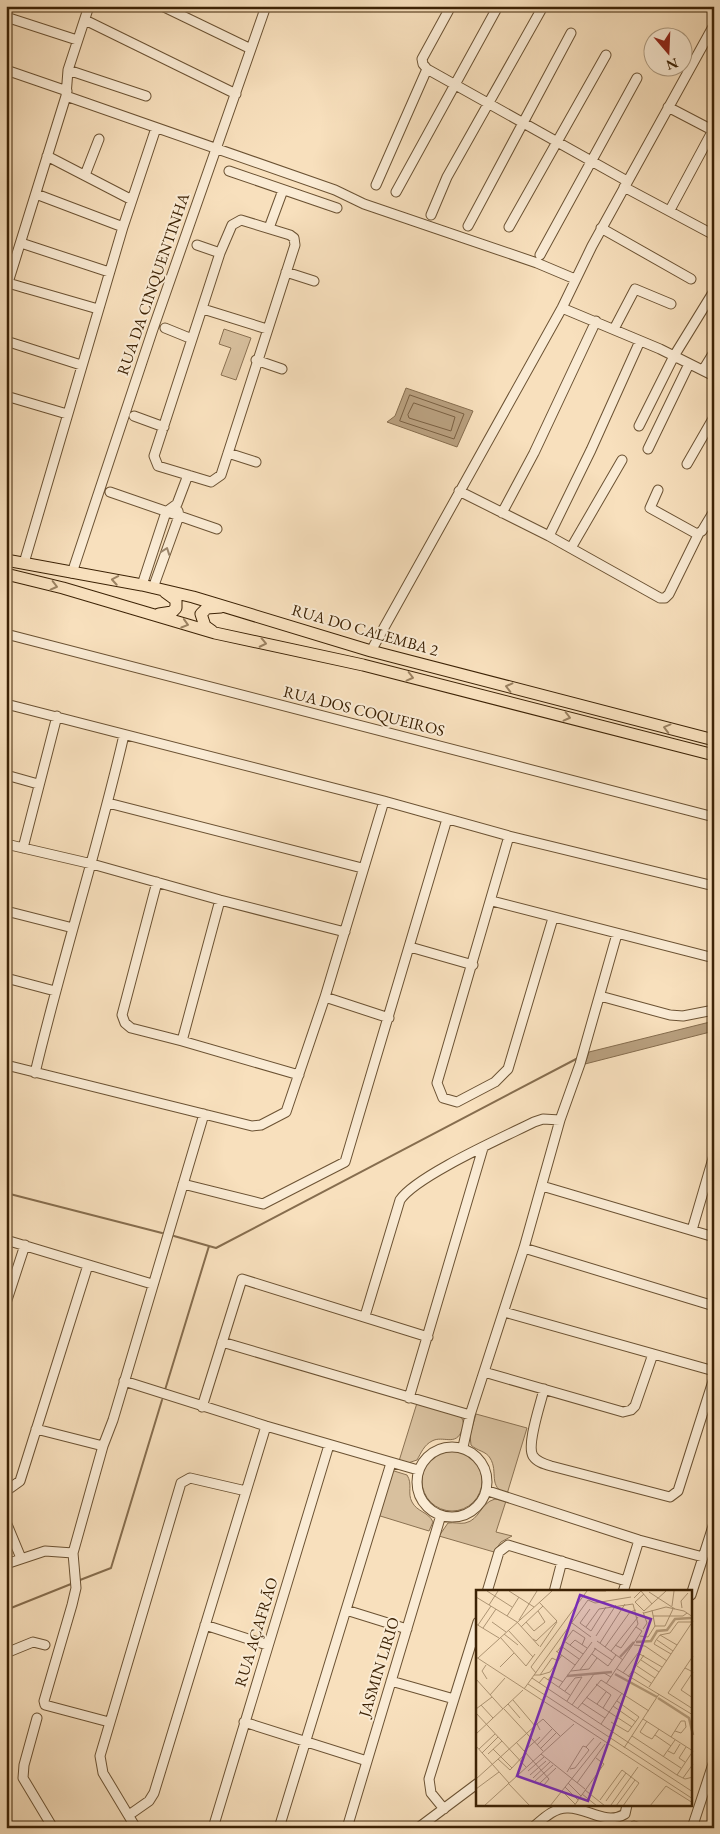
<svg xmlns="http://www.w3.org/2000/svg" width="720" height="1834" viewBox="0 0 720 1834" font-family="'EB Garamond',serif">
<style>
.green{fill:#d8c09e;stroke:#8a7152}
.water{fill:#b89f7e;stroke:#866d4e}
.lines{fill:none;stroke-linecap:round;stroke-linejoin:round}
.shore{stroke:#7a6042;stroke-width:1}
.stream{stroke:#866d4e;stroke-width:2}
.minor-casing{stroke:#6b5233;stroke-width:11}
.major-casing{stroke:#3c2205;stroke-width:13}
.minor{stroke:#faebd4;stroke-width:9}
.major{stroke:#f8e0bd;stroke-width:11}
.oneway{stroke:#9b866c}
.oneway2{stroke:#9a8161}
.labels{text-anchor:middle;dominant-baseline:central;stroke-width:4;stroke-linejoin:round;paint-order:stroke}
.street-label{font-size:16px;fill:#3c2205;stroke:#faebd4}
.inset-river{fill:none;stroke:#b89f7e;stroke-width:2.5}
.inset-road{fill:none;stroke:#ad9473;stroke-width:1}
.view{fill:#7b2cbf;fill-opacity:0.15;stroke:#7b2cbf;stroke-width:2.5}
.inset-edge{fill:none;stroke:#3c2205;stroke-width:2.5}
</style>
<rect width="100%" height="100%" fill="#f8e0bd"/>
<filter id="stains"><feTurbulence type="fractalNoise" baseFrequency=".004" numOctaves="4"/><feColorMatrix values="0 0 0 0 .2 0 0 0 0 .09 0 0 0 0 .02 0 0 0 .5 -.17"/></filter>
<radialGradient id="worn" r=".72"><stop offset=".6" stop-color="#630" stop-opacity="0"/><stop offset="1" stop-color="#630" stop-opacity=".3"/></radialGradient>
<path class="green" d="M224,329L251,338L236,380L221,375L231,348L219,344Z
M417,1403L460,1415C463,1420 465,1424 462,1430C456,1447 443,1435 432,1441C424,1445 421,1453 417,1460L405,1464L399,1461Z
M476,1414L527,1428L507,1494C487,1487 499,1472 490,1458C486,1451 477,1451 471,1445L470,1435Z
M422 1481a30 30 0 1 1 60 0a30 30 0 1 1-60 0Z
M391,1470L407,1475C413,1484 407,1493 412,1502C417,1512 429,1512 433,1522L429,1531L377,1515Z
M495,1499L506,1501L496,1532L512,1536L501,1542L494,1552L439,1536L448,1523C454,1522 460,1524 465,1523C480,1520 480,1503 495,1499Z"/>
<path class="water" d="M406,388L473,411L457,447L387,422L395,416Z
M714,1021V1031L585,1064L589,1052Z"/>
<g class="lines">
<path class="shore" d="M410,395L464,414L454,439L400,421Z
M414,403L455,417L451,431L409,418L408,415Z"/>
<path class="stream" d="M6,1193L162,1233
M174,1236L216,1248L578,1058
M165,1390L209,1246
M80,1580L111,1568L162,1400
M6,1610L71,1584"/>
<defs>
<path id="minor" d="M162,6L251,49
M451,6L422,59L423,64L427,69L627,181
M6,17L77,40
M85,20L236,94
M6,70L67,91
M68,70L146,96
M66,96L335,190L364,204L537,263L575,279
M668,107L714,131
M47,156L132,200
M229,171L337,208
M85,175L99,139
M376,185L427,69
M624,187L714,235
M396,192L497,8
M36,194L123,227
M670,210L713,130
M431,215L447,177L541,10
M241,220L290,235L294,238L295,245L221,475L211,482L158,466L154,456L220,253L232,225Z
M468,226L571,33
M509,227L606,55
M269,228L283,190
M601,228L691,279
M21,243L109,272
M197,245L220,253
M540,255L637,78
M286,272L314,281
M8,283L98,309
M6,289L66,96L68,70L89,6
M562,308L660,349L714,376
M203,309L267,329
M165,328L192,339
M614,329L635,289L671,304
M6,341L81,365
M256,360L282,369
M703,370L714,352
M6,396L67,414
M134,416L164,427
M639,426L674,356L714,291
M648,449L689,364
M228,453L256,462
M687,464L714,417
M658,490L650,508L697,534L702,531L714,511
M459,491L549,536L660,598H665L669,594L699,533
M110,492L217,529
M502,513L534,453L596,321
M549,536L591,450L640,341
M571,548L622,460
M24,563L123,227L156,128
M72,573L153,329L266,6
M142,585L166,512L177,504L188,475
M153,588L179,516L178,511
M6,634L714,817
M371,651L562,308L592,246L714,25
M6,704L384,801L509,836L714,886
M6,775L38,784
M108,803L362,868
M509,836L437,1083L443,1098L457,1102L495,1082L508,1069L553,918
M6,844L92,864L220,900L345,932
M23,848L57,716
M157,882L122,1015L125,1023L131,1028L182,1041L299,1075
M492,901L714,958
M6,911L73,928
M410,947L473,965
M6,978L55,991
M600,996L670,1015L683,1016L714,1010
M325,997L389,1018
M182,1041L220,900
M6,1065L252,1126L261,1125L286,1112L325,997L384,801
M35,1073C62,959 98,848 124,735
M183,1184L263,1204L345,1162L447,819
M542,1186L714,1237
M692,1230L714,1155
M6,1240L152,1284
M524,1248L714,1306
M6,1303L25,1245
M504,1312L714,1371
M365,1316L400,1200C416,1176 504,1137 534,1122L543,1119L560,1120
M222,1342L470,1415
M484,1372L623,1412L631,1410L635,1406L653,1354
M124,1381L266,1426L418,1470
M544,1389C541,1403 526,1445 533,1456C537,1462 544,1464 551,1466L670,1497L678,1491L714,1378
M409,1398L483,1148
M202,1407L242,1279L428,1337
M36,1429L103,1446
M417 1482a35 35 0 1 1 70 0a35 35 0 1 1-70 0Z
M463,1447L470,1415L524,1248L560,1120L580,1064L617,934
M6,1491L20,1481L88,1265
M488,1491L639,1540L703,1557
M6,1522L21,1558
M6,1564L45,1551L73,1553
M487,1592L499,1552L508,1545L626,1581
M554,1592L562,1561
M623,1592L639,1540
M691,1595L714,1523
M346,1610L407,1629
M205,1625L267,1645
M6,1653L33,1642L45,1645
M391,1681L454,1699
M37,1718L24,1765L23,1778L53,1828
M109,1722L45,1705L44,1701L72,1605L76,1588L73,1553L103,1446L113,1420L204,1114
M244,1722L367,1761
M444,1809L431,1793L429,1779L478,1622
M129,1815L149,1801L154,1793L266,1426
M634,1826L639,1828
M136,1828L103,1773L100,1756L181,1483L190,1478L246,1491
M213,1828L329,1445
M279,1828L391,1463
M347,1828L441,1515
M418,1828L478,1783
M532,1828C542,1820 553,1808 567,1808C587,1807 605,1826 625,1814L627,1805
M692,1828L714,1761"/>
<path id="major" d="M6,560L142,585L193,597L371,651L714,740
M6,574L63,588L215,633L363,665L714,755
M159,614L172,612L176,608V600L165,592
M212,631L205,626L201,614L207,608L221,607"/>
</defs>
<use href="#minor" class="minor-casing"/>
<use href="#major" class="major-casing"/>
<use href="#minor" class="minor"/>
<use href="#major" class="major"/>
</g>
<defs><path id="oneway-chevron" d="M-2-3.5L2.5 0L-2 3.5" fill="none" stroke-width="1.6" stroke-linecap="round" stroke-linejoin="round" transform="scale(1.25)"/></defs>
<use class="oneway" href="#oneway-chevron" transform="translate(166 551) rotate(-70)"/>
<g class="oneway2">
<use href="#oneway-chevron" transform="translate(115 580) rotate(-170)"/>
<use href="#oneway-chevron" transform="translate(54 586) rotate(14)"/>
<use href="#oneway-chevron" transform="translate(185 624) rotate(17)"/>
<use href="#oneway-chevron" transform="translate(263 643) rotate(12)"/>
<use href="#oneway-chevron" transform="translate(410 677) rotate(14)"/>
<use href="#oneway-chevron" transform="translate(509 687) rotate(-166)"/>
<use href="#oneway-chevron" transform="translate(567 717) rotate(14)"/>
<use href="#oneway-chevron" transform="translate(667 728) rotate(-165)"/>
</g>
<g class="labels">
<g class="street-label">
<text transform="translate(153 284) rotate(-71)">RUA DA CINQUENTINHA</text>
<text transform="translate(365 630) rotate(16)">RUA DO CALEMBA 2</text>
<text transform="translate(364 711) rotate(14)">RUA DOS COQUEIROS</text>
<text transform="translate(256 1632) rotate(-73)">RUA AÇAFRÃO</text>
<text transform="translate(379 1667) rotate(-73)">JASMIN LIRIO</text>
</g>
</g>
<g transform="translate(476 1590)">
<rect width="216" height="216" fill="#f8e0bd"/>
<path class="inset-river" d="M160,52L175,51L181,41L191,40L199,29L215,28M144,67L158,52M139,84L181,107M91,86L136,82M182,108L213,128L217,145"/>
<path class="inset-road" d="M11,1L36,17M33,1L58,17M114,1H130M173,2L199,19M168,4L159,12L168,21L190,1M0,7L41,32L63,56M158,8L165,1L176,14M63,12L81,31M13,15L22,1M196,16L198,1M206,18L205,11L212,3M167,22L171,33L167,39M168,23L190,17L208,21L217,27M31,26L43,7M177,26H207L211,23M43,30L61,1M16,32L30,42M50,32L58,41L69,32L62,21M96,33L115,47M104,33L115,41L130,17M104,33L114,19M0,34L23,48M2,35L15,16M179,36H189L197,19M45,37L67,16M110,37L123,19L157,14L162,34L145,58L139,55M7,38L20,19M32,40L57,67M28,44L42,55M184,45L201,55M120,46L140,15M164,46L172,47L179,36L176,20M24,47L50,76L59,64M57,49L60,51L81,31M181,50L197,61M88,51L107,64M121,51L147,70M124,53L149,14M94,55L99,50L111,58M158,55L169,56L191,71M85,56L103,69M64,57L81,32M129,57L154,22L160,20M118,58L136,70M80,61L99,75M135,61L162,27M81,62L97,40L109,48L106,55M116,64L132,76L140,65M195,64L178,54L180,50L184,45L194,43L202,32H215M217,66L192,103L217,119M0,67L217,209M2,68L76,1M165,70L183,82M10,75L6,81L11,89M161,76L179,88M24,77L38,63M209,78L217,82L205,100L217,108M141,79L217,125M104,80L120,58M95,81L113,79L121,68M157,81L175,93M60,83L55,77L111,1M147,83L162,63L186,77M58,85H64L76,68L82,71M64,85L74,82L86,65M152,87L168,65M56,88L201,185L209,189L217,187M0,89L27,119M72,90L75,86L87,92M63,93L68,87L94,105M52,94L217,202M120,94L135,105L127,118M130,94L166,41L160,37M83,97L116,52M173,97L217,31M48,99L112,10L119,13L155,7M89,101L99,88L106,87L91,111M14,105L29,88M110,107L156,137M37,110L59,136M106,113L129,128M32,114L44,128M121,114L130,102M5,115L17,128M96,115L118,84L128,83L135,87M137,116L160,132M102,118L125,90L173,121M0,119L16,107M28,119L67,161M0,123L50,177M167,129L217,161M171,131L164,142L170,146L176,149L183,139M135,132L152,142L163,127L141,111M61,134L67,129L84,146M125,134L146,103M0,144L47,100M179,145L195,156M156,146L205,178M195,147L205,131H209L210,137L205,143L199,141M40,152L57,171M61,155L76,139M0,156L33,193M148,158L183,104M3,159L19,144M17,159L36,178M64,159L80,143M48,161L64,147M192,161L198,164L204,154M6,163L22,147M12,164L26,151M65,164L109,199M187,167L199,150M22,169L34,180L50,163M57,171L73,189L68,195M209,172L203,168L210,157M94,179L99,178L113,160L110,157M52,181L68,167M91,182L107,156L110,157L118,148M54,185L70,171M201,185L217,161M57,188L74,172M207,188L217,174M0,189L61,134L64,140M59,191L77,175M32,193L54,216M64,193L80,178M92,193L105,206M101,193L129,154M89,197L102,210M0,199L23,182M109,200L129,216M86,201L99,214M106,204L121,216M124,210L146,180L163,193L147,216M130,211L150,183M135,215L162,177M8,216L98,134M74,216L125,152M98,216L128,174L120,168M140,216L159,190M174,216L190,196L217,213"/>
<path class="view" d="M104,5L175,29L112,211L41,186Z"/>
<rect width="216" height="216" class="inset-edge"/>
</g>
<rect width="720" height="1834" fill="none" stroke="#f8e0bd" stroke-width="25"/>
<rect x="8" y="8" width="705" height="1819" fill="none" stroke="#3c2205" stroke-width="2.5"/>
<rect x="12" y="12" width="695" height="1809" fill="none" stroke="#3c2205"/>
<g transform="translate(668 52) rotate(161)"><circle r="24" fill="#faebd4" stroke="#ae9b81"/>
<path d="M0-4L9 19L0 12L-9 19Z" fill="#8f2418"/>
<text y="-8" font-size="14" font-weight="bold" text-anchor="middle" fill="#3c2205">N</text>
</g>
<rect width="100%" height="100%" filter="url(#stains)"/>
<rect width="100%" height="100%" fill="url(#worn)"/>
</svg>
